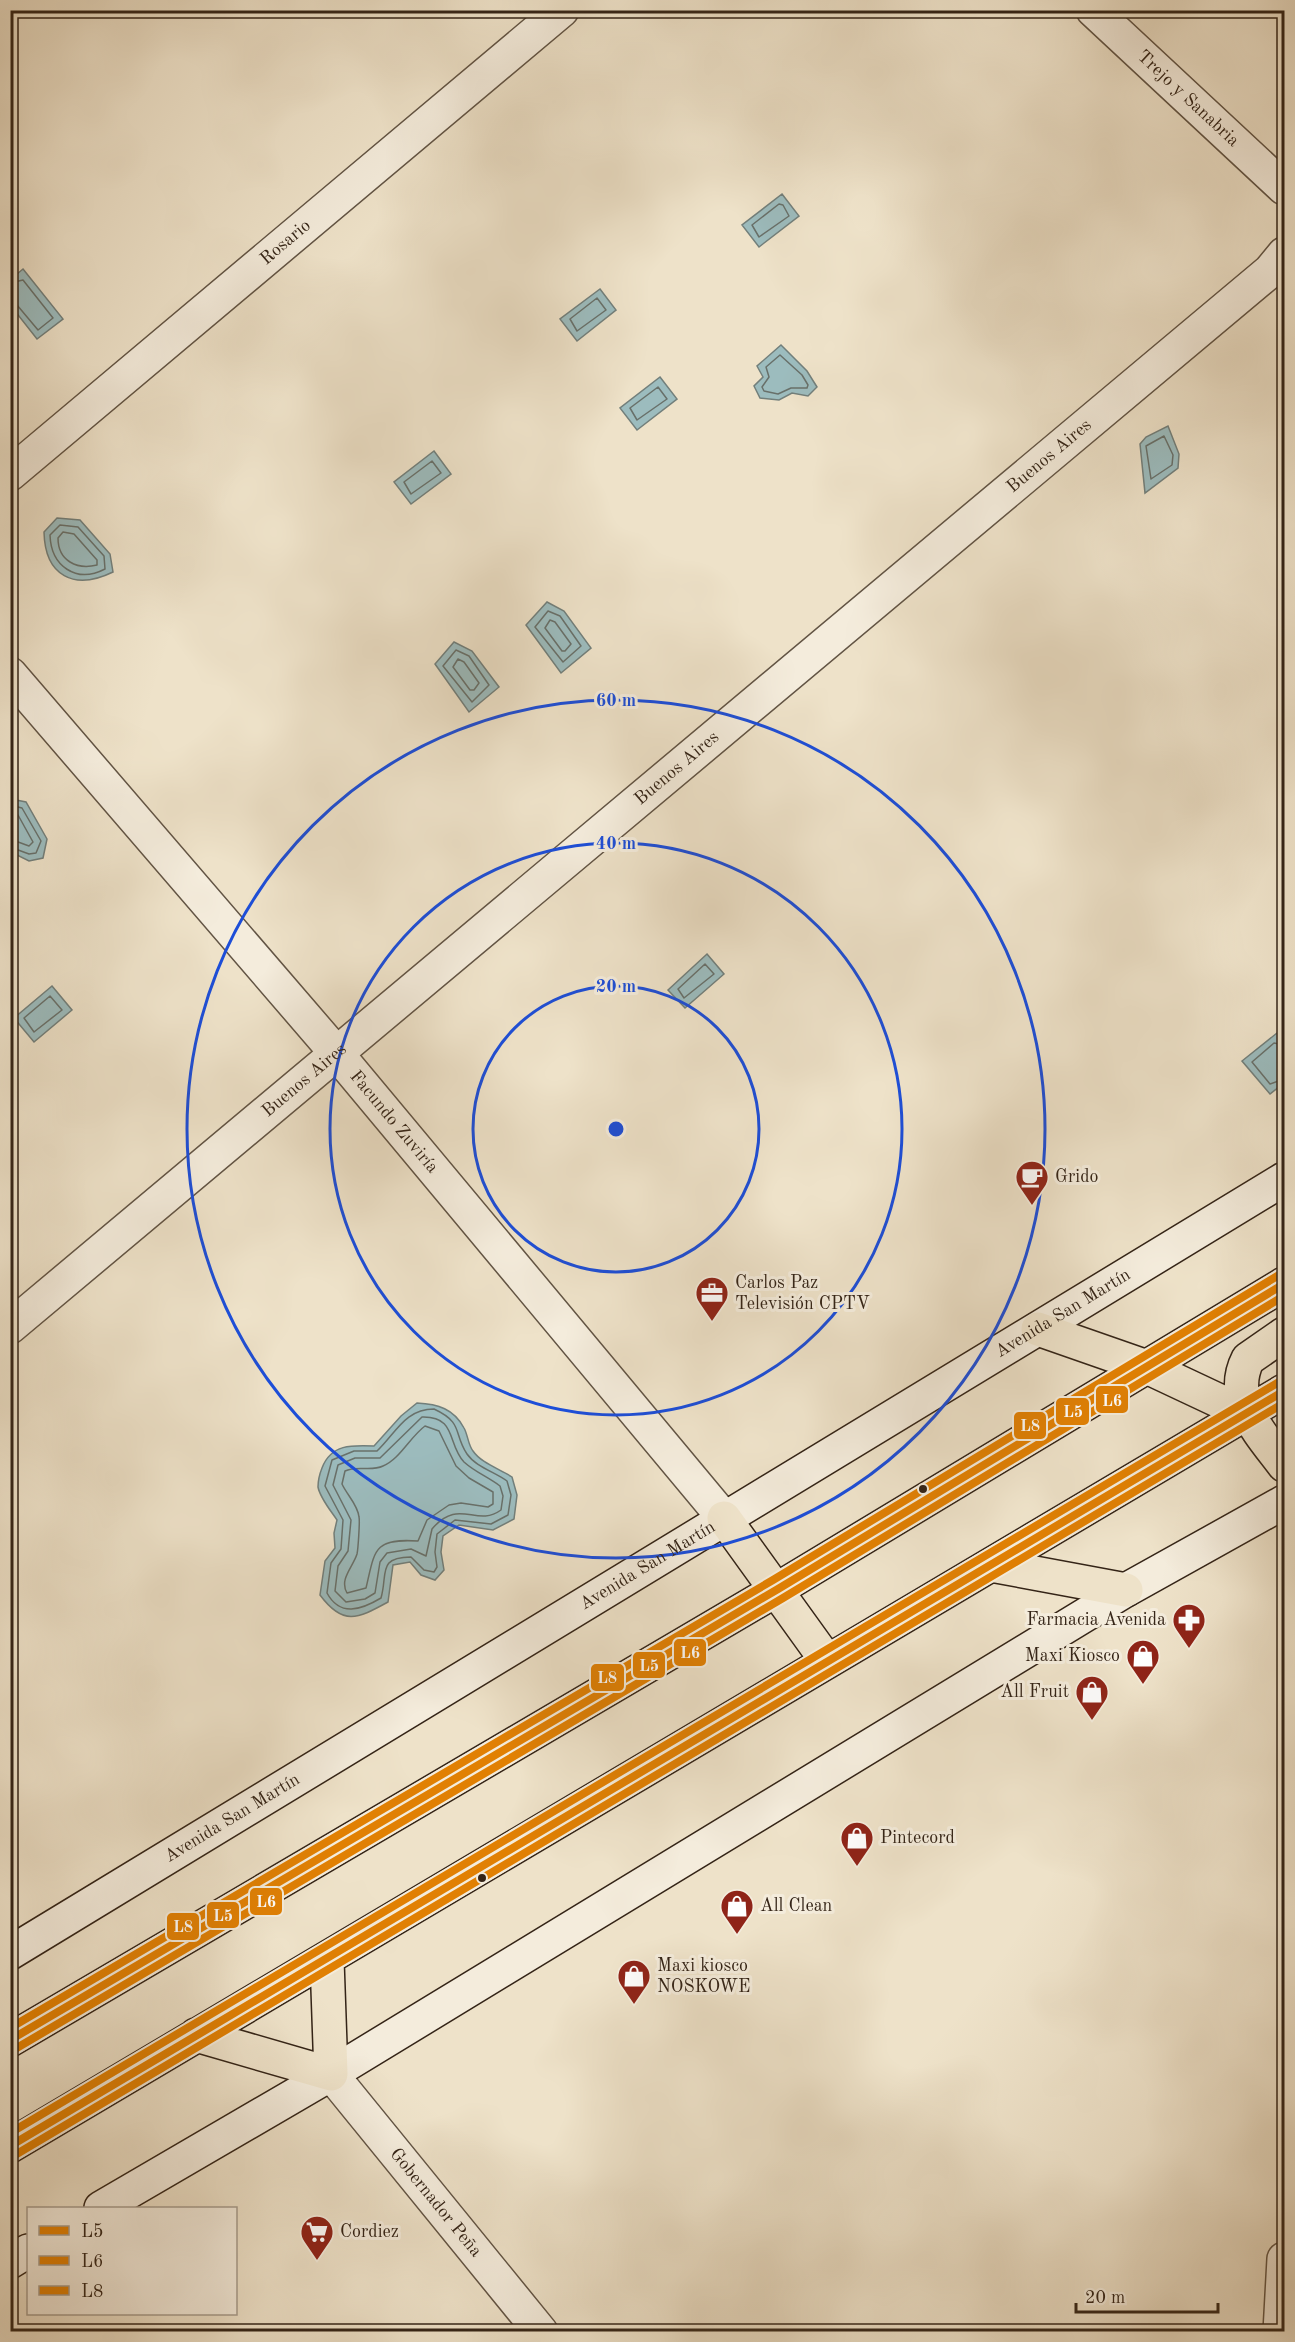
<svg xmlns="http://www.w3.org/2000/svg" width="1295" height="2342" viewBox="0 0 1295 2342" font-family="'Old Standard TT',serif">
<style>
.water{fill:#9cbcbe;stroke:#727f7b;stroke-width:1.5}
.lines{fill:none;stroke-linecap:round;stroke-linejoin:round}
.shore{stroke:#68706a;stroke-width:1.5}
.street-casing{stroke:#625444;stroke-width:36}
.secondary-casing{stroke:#342417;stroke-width:36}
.primary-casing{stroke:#342417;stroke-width:36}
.street{stroke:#f4ecdc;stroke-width:33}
.secondary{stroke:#f4ecdc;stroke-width:33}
.primary{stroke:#eee2c9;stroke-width:33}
.bus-1-casing{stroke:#f4ecdc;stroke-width:12}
.bus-2-casing{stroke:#f4ecdc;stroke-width:12}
.bus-3-casing{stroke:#f4ecdc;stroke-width:12}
.bus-1{stroke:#e18003;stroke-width:8}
.bus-2{stroke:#e18003;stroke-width:8}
.bus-3{stroke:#e18003;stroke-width:8}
.ring{fill:none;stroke:#1d4ed8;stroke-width:3}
.bus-dot{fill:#342417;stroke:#f4ecdc;stroke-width:2}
.labels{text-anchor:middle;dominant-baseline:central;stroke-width:6;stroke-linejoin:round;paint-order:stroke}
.street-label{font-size:18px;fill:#342417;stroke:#f4ecdc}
.poi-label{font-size:18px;fill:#342417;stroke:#f4ecdc;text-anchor:start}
.centre{fill:#1d4ed8;stroke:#f4ecdc;stroke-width:3}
.ring-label{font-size:18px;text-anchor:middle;font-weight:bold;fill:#1d4ed8;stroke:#f4ecdc;stroke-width:6;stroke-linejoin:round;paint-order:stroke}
.line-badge{stroke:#f4ecdc;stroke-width:2}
.badge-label{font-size:16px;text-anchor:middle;font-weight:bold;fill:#fff}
</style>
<rect width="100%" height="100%" fill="#eee2c9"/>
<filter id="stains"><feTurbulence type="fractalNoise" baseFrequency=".00333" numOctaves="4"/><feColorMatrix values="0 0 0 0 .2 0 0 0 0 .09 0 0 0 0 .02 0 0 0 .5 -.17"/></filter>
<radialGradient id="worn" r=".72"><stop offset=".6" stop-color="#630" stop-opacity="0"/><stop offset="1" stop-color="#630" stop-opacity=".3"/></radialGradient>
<path class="water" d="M782,194L799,216L759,247L742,225Z
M23,269L63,319L37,339L11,306V279Z
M600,289L616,310L577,341L560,319Z
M781,345L807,371L817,387L808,396L792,393L779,400L760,398L754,386L763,377L757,366Z
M660,377L677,399L637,430L620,408Z
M1168,426L1179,454L1178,468L1145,493L1140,444L1146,437Z
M434,451L451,474L411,504L394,482Z
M57,518L80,520L110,554L113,572C74,591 45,576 44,532Z
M547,602L564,611L591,648L561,673L526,625Z
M454,642L472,651L499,687L469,712L435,664Z
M11,799L26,802L47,839L43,858L29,861L11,852Z
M707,954L724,974L685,1008L668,990Z
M52,986L72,1010L34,1042L14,1018Z
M1277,1033L1284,1042V1083L1270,1094L1242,1061Z
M417,1403C438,1404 454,1409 464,1428C468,1435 468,1445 473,1451C481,1463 500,1469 512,1477L517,1495L514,1519L493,1530L459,1525L443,1536L441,1552L444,1570L435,1580L421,1575L410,1562L393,1565L388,1602C357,1619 343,1626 320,1595L325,1561L335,1548L334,1533L337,1520C331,1511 320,1498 318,1487C318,1481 320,1473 322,1468C331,1444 352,1445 374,1446L401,1416Z"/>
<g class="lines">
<path class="shore" d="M779,204L783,205L789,216L759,237L752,225Z
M10,283L23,280L53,318L38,330L17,305L10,303
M597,298L606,310L577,331L570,319Z
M780,355L802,375L808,385L807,388H791L778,394L764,391L762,387L769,377L766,367Z
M658,387L667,399L637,420L630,408Z
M1164,436L1173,455L1172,465L1151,479L1146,446Z
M432,461L441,473L411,494L404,482Z
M60,525L78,527L104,556L105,569C76,584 51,566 50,535Z
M63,532L74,534L97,560V565C77,570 58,561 58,538Z
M548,611L560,616L581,646L563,662L535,627Z
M550,620L555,622L571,644L565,651H562L545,628Z
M456,650L469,656L489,685L472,702L443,666Z
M458,659L464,662L479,683L474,690H470L453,667Z
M10,805L22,808L41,841L36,853L29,854L10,847
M10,813L18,815L33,842L29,846L10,839
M705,964L714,974L684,998L678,989Z
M50,996L62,1010L34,1032L24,1018Z
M1284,1045L1274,1043L1252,1062L1270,1084L1284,1079
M434,1409C464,1423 453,1433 467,1454C476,1467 495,1472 507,1481L511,1495L508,1515L491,1524L455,1520L437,1534L435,1552L437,1567L434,1572L424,1570L411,1557C377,1557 388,1574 381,1598C361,1610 340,1617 327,1593L331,1563L341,1549L343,1520L325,1486L332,1460L354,1451H377C396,1433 405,1409 434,1409Z
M422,1417C457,1416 447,1444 464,1462C475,1472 488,1477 500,1486L503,1496L501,1510C476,1528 459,1497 432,1529L426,1556L411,1549L387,1553L380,1562L375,1593L365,1599L346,1602L335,1591L338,1566L348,1551L351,1520L333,1485L338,1465L355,1458H380Z
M425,1426L439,1431L456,1466L469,1478L493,1492V1504L488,1507L461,1503L449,1505L427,1520L418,1541C373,1538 375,1550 366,1588L347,1593C339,1579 353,1567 357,1554C358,1550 360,1521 359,1517C358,1505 347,1495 342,1484L345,1471C357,1465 371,1472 383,1466C400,1459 410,1437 425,1426Z"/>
<defs>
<g id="street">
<path id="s1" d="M1093,10L1284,188"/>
<path id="s2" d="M10,474L562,10"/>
<path id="s3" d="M10,674L338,1055L724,1518"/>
<path id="s4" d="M10,1327L1270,271L1284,254"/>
<path id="s5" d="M331,2074L541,2332"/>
<path d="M1280,2332L1284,2259"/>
</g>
<g id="secondary">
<path id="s6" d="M10,1953L1284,1179"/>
<path d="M101,2208L331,2074L1126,1590L1284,1502"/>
<path d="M10,2262L28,2251"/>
</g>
<path id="primary" d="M1038,1329L1147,1367L1247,1414
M1284,1334L1248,1359C1227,1400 1261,1434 1284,1465
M724,1518L827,1661
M991,1565L1126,1590
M196,2035L331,2074L327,1960
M10,2040L778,1589L1284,1284
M10,2146L1284,1391"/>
</defs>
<use href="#street" class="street-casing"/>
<use href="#secondary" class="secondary-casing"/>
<use href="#primary" class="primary-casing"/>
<use href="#street" class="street"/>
<use href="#secondary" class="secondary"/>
<use href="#primary" class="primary"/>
<defs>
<path id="bus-1" d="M10,2040L778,1589L1284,1284
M10,2146L1284,1391"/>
<path id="bus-2" d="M15,2049L783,1598L1284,1296
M15,2155L1284,1403"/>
<path id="bus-3" d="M10,2028L773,1580L1279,1275
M10,2133L1279,1382"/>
</defs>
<use href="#bus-1" class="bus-1-casing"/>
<use href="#bus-2" class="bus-2-casing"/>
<use href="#bus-3" class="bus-3-casing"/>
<use href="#bus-1" class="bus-1"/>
<use href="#bus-2" class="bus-2"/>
<use href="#bus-3" class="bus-3"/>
</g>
<g class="ring">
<circle cx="616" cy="1129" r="143"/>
<circle cx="616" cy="1129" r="286"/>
<circle cx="616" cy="1129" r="429"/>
</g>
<defs>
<symbol id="cafe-pin" viewBox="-11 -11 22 30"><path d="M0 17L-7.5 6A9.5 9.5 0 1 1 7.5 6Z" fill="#8f2418" stroke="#f4ecdc"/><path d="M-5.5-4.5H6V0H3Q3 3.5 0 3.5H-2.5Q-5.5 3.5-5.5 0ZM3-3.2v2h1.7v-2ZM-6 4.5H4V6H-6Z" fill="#fff"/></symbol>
<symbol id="office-pin" viewBox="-11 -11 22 30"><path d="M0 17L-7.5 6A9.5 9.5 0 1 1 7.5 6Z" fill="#8f2418" stroke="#f4ecdc"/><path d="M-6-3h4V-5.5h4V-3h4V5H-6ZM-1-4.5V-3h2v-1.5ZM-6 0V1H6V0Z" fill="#fff"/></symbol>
<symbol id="pharmacy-pin" viewBox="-11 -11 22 30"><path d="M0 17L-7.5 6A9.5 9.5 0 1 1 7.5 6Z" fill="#8f2418" stroke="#f4ecdc"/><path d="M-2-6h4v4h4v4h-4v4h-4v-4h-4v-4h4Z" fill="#fff"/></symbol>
<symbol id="shop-pin" viewBox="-11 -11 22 30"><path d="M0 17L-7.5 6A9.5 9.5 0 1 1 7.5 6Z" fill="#8f2418" stroke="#f4ecdc"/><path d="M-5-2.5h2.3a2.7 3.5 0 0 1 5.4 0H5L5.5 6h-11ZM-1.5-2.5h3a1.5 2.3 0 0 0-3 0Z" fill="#fff"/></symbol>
<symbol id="supermarket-pin" viewBox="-11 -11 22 30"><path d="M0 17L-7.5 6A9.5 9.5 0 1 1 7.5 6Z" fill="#8f2418" stroke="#f4ecdc"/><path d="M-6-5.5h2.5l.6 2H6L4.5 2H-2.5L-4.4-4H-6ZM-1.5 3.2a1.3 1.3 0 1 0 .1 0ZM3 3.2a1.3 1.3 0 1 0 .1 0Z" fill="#fff"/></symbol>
</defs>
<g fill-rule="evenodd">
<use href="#cafe-pin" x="1013" y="1158" width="38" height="52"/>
<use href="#office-pin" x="693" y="1274" width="38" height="52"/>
<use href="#pharmacy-pin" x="1170" y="1601" width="38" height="52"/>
<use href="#shop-pin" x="1124" y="1637" width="38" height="52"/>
<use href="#shop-pin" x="1073" y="1673" width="38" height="52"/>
<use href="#shop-pin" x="838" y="1819" width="38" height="52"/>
<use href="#shop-pin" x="718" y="1887" width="38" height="52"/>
<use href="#shop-pin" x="615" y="1957" width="38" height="52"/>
<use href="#supermarket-pin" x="298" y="2213" width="38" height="52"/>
</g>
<g class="bus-dot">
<circle cx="923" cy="1489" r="5"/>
<circle cx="482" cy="1878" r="5"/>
</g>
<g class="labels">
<g class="street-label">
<text stroke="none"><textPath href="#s1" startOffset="130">Trejo y Sanabria</textPath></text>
<text stroke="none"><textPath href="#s2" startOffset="360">Rosario</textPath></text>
<text stroke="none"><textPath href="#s4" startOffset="1356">Buenos Aires</textPath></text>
<text stroke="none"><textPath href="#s4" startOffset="870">Buenos Aires</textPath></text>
<text stroke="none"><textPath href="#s4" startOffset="384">Buenos Aires</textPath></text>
<text stroke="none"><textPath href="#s3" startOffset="590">Facundo Zuviría</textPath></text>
<text stroke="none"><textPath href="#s6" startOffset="1232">Avenida San Martín</textPath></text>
<text stroke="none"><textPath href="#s6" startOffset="746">Avenida San Martín</textPath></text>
<text stroke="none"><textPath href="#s6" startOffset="260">Avenida San Martín</textPath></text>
<text stroke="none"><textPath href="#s5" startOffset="166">Gobernador Peña</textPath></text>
</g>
<g class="poi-label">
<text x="1055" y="1177">Grido</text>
<text x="735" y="1283">Carlos Paz<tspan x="735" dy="21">Televisión CPTV</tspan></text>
<text x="1166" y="1620" text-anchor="end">Farmacia Avenida</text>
<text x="1120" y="1656" text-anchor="end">Maxi Kiosco</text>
<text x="1069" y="1692" text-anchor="end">All Fruit</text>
<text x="880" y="1838">Pintecord</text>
<text x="760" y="1906">All Clean</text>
<text x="657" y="1966">Maxi kiosco<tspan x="657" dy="21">NOSKOWE</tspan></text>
<text x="340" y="2232">Cordiez</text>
</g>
</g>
<circle cx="616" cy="1129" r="9" class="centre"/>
<g class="ring-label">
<text x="616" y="706">60 m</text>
<text x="616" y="849">40 m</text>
<text x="616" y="992">20 m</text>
</g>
<g class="line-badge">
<rect x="1095" y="1385" width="34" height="29" rx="6" fill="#e18003"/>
<rect x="1055" y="1397" width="35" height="29" rx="6" fill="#e18003"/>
<rect x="1013" y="1411" width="34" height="29" rx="6" fill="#e18003"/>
<rect x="673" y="1638" width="34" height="29" rx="6" fill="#e18003"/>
<rect x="632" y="1651" width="34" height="28" rx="6" fill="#e18003"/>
<rect x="590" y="1663" width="35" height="29" rx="6" fill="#e18003"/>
<rect x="249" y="1887" width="34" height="29" rx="6" fill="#e18003"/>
<rect x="206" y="1901" width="34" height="28" rx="6" fill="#e18003"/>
<rect x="166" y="1912" width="34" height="29" rx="6" fill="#e18003"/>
</g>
<g class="badge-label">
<text x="1112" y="1406">L6</text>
<text x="1073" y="1417">L5</text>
<text x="1030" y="1431">L8</text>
<text x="690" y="1658">L6</text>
<text x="649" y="1671">L5</text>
<text x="607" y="1683">L8</text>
<text x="266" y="1907">L6</text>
<text x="223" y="1921">L5</text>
<text x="183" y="1932">L8</text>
</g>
<rect width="1295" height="2342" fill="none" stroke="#eee2c9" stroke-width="36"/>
<rect x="12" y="12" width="1271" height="2318" fill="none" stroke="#342417" stroke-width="3"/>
<rect x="18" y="18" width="1259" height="2306" fill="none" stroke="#342417" stroke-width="1.5"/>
<rect x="27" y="2207" width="210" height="108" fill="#f4ecdc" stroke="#a79c8d" stroke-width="1.5"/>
<rect x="39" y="2226" width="30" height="9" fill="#e18003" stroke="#a79c8d" stroke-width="1.5"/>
<text x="81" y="2237" font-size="18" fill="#342417">L5</text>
<rect x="39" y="2256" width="30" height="9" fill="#e18003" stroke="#a79c8d" stroke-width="1.5"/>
<text x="81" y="2267" font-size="18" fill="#342417">L6</text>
<rect x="39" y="2286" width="30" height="9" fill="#e18003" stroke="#a79c8d" stroke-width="1.5"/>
<text x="81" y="2297" font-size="18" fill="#342417">L8</text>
<path d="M1076 2303v9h142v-9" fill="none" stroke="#342417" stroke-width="3"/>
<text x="1085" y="2303" font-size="18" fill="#342417" stroke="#f4ecdc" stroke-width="4.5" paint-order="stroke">20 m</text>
<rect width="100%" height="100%" filter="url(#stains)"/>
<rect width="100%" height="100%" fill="url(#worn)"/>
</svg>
